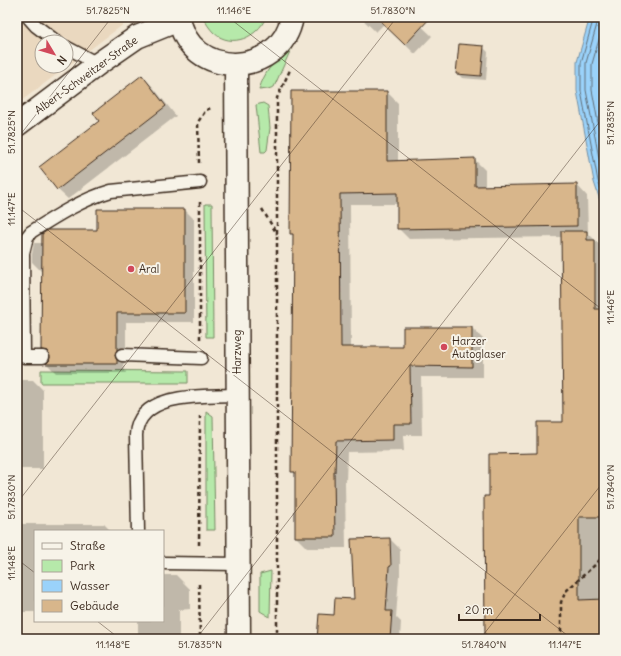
<svg xmlns="http://www.w3.org/2000/svg" width="621" height="656" viewBox="0 0 621 656" font-family="Delius,sans-serif">
<style>
.built{fill:#ead8bf;fill-rule:evenodd}
.green{fill:#b6e9aa;stroke:#788a64}
.water{fill:#9ad2fa;stroke:#748fa2}
.shadow{fill:#0003}
.lines{fill:none;stroke-linecap:round;stroke-linejoin:round}
.shore{stroke:#616d76;stroke-width:1}
.building{fill:#d8b68b;stroke:#3b2a1e}
.lane-casing{stroke:#3b2a1e;stroke-width:15}
.street-casing{stroke:#3b2a1e;stroke-width:25}
.secondary-casing{stroke:#3b2a1e;stroke-width:25}
.path{stroke:#3b2a1e;stroke-width:2.5;stroke-dasharray:4 3;stroke-linecap:butt}
.lane{stroke:#f7f3e8;stroke-width:12}
.street{stroke:#f7f3e8;stroke-width:22}
.secondary{stroke:#f7f3e8;stroke-width:22}
.ticks{fill:none;stroke:#3b2a1e;stroke-width:1;stroke-opacity:0.45}
.poi-dot{fill:#d1495b;stroke:#f7f3e8;stroke-width:1.5}
.labels{text-anchor:middle;dominant-baseline:central;stroke-width:4;stroke-linejoin:round;paint-order:stroke}
.street-label{font-size:11px;fill:#3b2a1e;stroke:#f7f3e8}
.poi-label{font-size:11px;fill:#3b2a1e;stroke:#f7f3e8;text-anchor:start}
.neatline{fill:none;stroke:#3b2a1e;stroke-width:1.5}
.ticks-label{font-size:10px;text-anchor:middle;fill:#3b2a1e}
</style>
<rect width="100%" height="100%" fill="#f1e7d5"/>
<filter id="ink" filterUnits="userSpaceOnUse"><feTurbulence type="fractalNoise" baseFrequency=".025" numOctaves="2"/><feDisplacementMap in="SourceGraphic" scale="8" xChannelSelector="R" yChannelSelector="G"/><feConvolveMatrix kernelMatrix="1 2 1 2 8 2 1 2 1" color-interpolation-filters="sRGB"/></filter>
<g filter="url(#ink)">
<path class="built" d="M17,17H132L124,24L17,104ZM42,42H66V66H42Z"/>
<path class="green" d="M203,17H266C258,37 232,49 214,33C209,28 206,23 203,17Z
M292,47L274,87L268,89L259,90C264,72 276,57 292,47Z
M263,103L268,106L270,128L267,150L265,152H261L256,105Z
M205,204H212L213,337H206Z
M41,370L188,371V383H41Z
M206,411L213,416L215,530H206Z
M271,571L270,617L260,611V574Z"/>
<path class="water" d="M590,17H604V213L594,182L577,91V62Z"/>
<path class="shadow" d="M360,17H419L416,21L432,36L415,54L384,24L376,32Z
M483,47L488,52L486,80L462,78L457,73Z
M142,76L152,86L176,116L68,199L58,190L41,167L101,121Z
M387,92L398,103V162L474,159L485,170V186L577,185L587,196L588,233L603,248L604,251V639H486L490,497L538,454L564,423L562,237L409,239L398,228V204H350L351,348H404L472,328L483,339V377H421L422,435H403L404,451L347,452L346,482H345L346,548H307L296,537V475L292,471L294,236L291,233Z
M185,210L194,219V322H126V359L123,365L126,373H56L47,364L51,358L42,349L43,271H41L32,262V254L34,243H43L98,231Z
M17,244L22,248L20,268H17Z
M17,380H33L43,390V469H17Z
M17,524H104L111,531H35V612H22L17,607Z
M390,539L400,549V576H399L396,617L401,622L400,639H318L335,616L355,600Z
M163,575H176L190,589V609L179,610V639H138V621H163Z"/>
<g class="lines">
<path class="shore" d="M594,17L581,63V91L598,181L604,200
M599,17L586,63V90L604,184
M604,22L592,64V90L604,155"/>
</g>
<path class="building" d="M376,17H431L405,45Z
M459,44L484,46L481,76L456,74Z
M142,75L166,106L57,190L39,167L99,121L93,113Z
M291,91H387V161L475,158V186L577,184V226L397,229V193L340,194L341,347H403V327H472V367L410,366L411,424H393V440L336,441L335,472H334L335,537H295V472H291L293,234H290Z
M97,209H185V313H117V350L115,355L117,360V364H46L49,361L50,357L47,351L41,350L42,234L48,230H97Z
M561,231H587V240H595V309H604V517H579V600L604,599V639H485L484,496H489V454L537,453V422H563Z
M390,538L391,566L389,567L386,611H392L390,639H317L319,614L334,615L335,598L354,599L351,539Z"/>
<g class="lines">
<defs>
<path id="lane" d="M28,17L36,26L57,42
M66,47L98,64
M122,355L201,358
M43,357H24L23,253L27,237L31,232C56,216 83,199 111,191L200,182
M138,531L136,435C138,391 207,396 238,395
M163,563L238,564"/>
<path id="street" d="M17,125L98,64L137,37L179,20"/>
<path id="secondary" d="M179,17C188,80 281,79 292,17
M236,65L239,639"/>
</defs>
<use href="#lane" class="lane-casing"/>
<use href="#street" class="street-casing"/>
<use href="#secondary" class="secondary-casing"/>
<path class="path" d="M199,163L198,122L206,110L211,108
M200,202V339
M262,209L277,234
M199,545L200,416
M199,584L200,639
M277,639V98L290,70
M561,639V602L566,591L596,564L604,555"/>
<use href="#lane" class="lane"/>
<use href="#street" class="street"/>
<use href="#secondary" class="secondary"/>
</g>
</g>
<path class="ticks" d="M228,17L604,311M17,139L112,17M17,206L572,639M17,503L397,17M17,559L35,573M97,621L120,639M196,639L604,116M480,639L604,481"/>
<g class="poi-dot">
<circle cx="131" cy="269" r="4"/>
<circle cx="444" cy="347" r="4"/>
</g>
<g class="labels">
<g class="street-label">
<text transform="translate(86 75) rotate(-36)">Albert-Schweitzer-Straße</text>
<text transform="translate(237 352) rotate(-90)">Harzweg</text>
</g>
<g class="poi-label">
<text x="139" y="269">Aral</text>
<text x="452" y="341">Harzer<tspan x="452" dy="13">Autoglaser</tspan></text>
</g>
</g>
<rect width="621" height="656" fill="none" stroke="#f7f3e8" stroke-width="44"/>
<rect x="34" y="530" width="130" height="92" fill="#f7f3e8" stroke="#aca397"/>
<rect x="42" y="543" width="20" height="6" fill="#f7f3e8" stroke="#aca397"/>
<text x="70" y="550" font-size="12" fill="#3b2a1e">Straße</text>
<rect x="42" y="560" width="20" height="12" fill="#b6e9aa" stroke="#aca397"/>
<text x="70" y="570" font-size="12" fill="#3b2a1e">Park</text>
<rect x="42" y="580" width="20" height="12" fill="#9ad2fa" stroke="#aca397"/>
<text x="70" y="590" font-size="12" fill="#3b2a1e">Wasser</text>
<rect x="42" y="600" width="20" height="12" fill="#d8b68b" stroke="#aca397"/>
<text x="70" y="610" font-size="12" fill="#3b2a1e">Gebäude</text>
<g transform="translate(54 54) rotate(128)"><circle r="19" fill="#f7f3e8" stroke="#aca397"/>
<path d="M0-3L7 15L0 10L-7 15Z" fill="#d1495b"/>
<text y="-6" font-size="11" font-weight="bold" text-anchor="middle" fill="#3b2a1e">N</text>
</g>
<path d="M459 614v6h81v-6" fill="none" stroke="#3b2a1e" stroke-width="2"/>
<text x="465" y="614" font-size="12" fill="#3b2a1e" stroke="#f7f3e8" stroke-width="3" paint-order="stroke">20 m</text>
<rect x="22" y="22" width="577" height="612" class="neatline"/>
<g class="ticks-label">
<text x="108" y="14">51.7825°N</text>
<text x="234" y="14">11.146°E</text>
<text x="393" y="14">51.7830°N</text>
<text transform="translate(610 123) rotate(-90)" y="4">51.7835°N</text>
<text transform="translate(11 132) rotate(-90)" y="4">51.7825°N</text>
<text transform="translate(11 209) rotate(-90)" y="4">11.147°E</text>
<text transform="translate(610 307) rotate(-90)" y="4">11.146°E</text>
<text transform="translate(610 487) rotate(-90)" y="4">51.7840°N</text>
<text transform="translate(11 497) rotate(-90)" y="4">51.7830°N</text>
<text transform="translate(11 563) rotate(-90)" y="4">11.148°E</text>
<text x="113" y="648">11.148°E</text>
<text x="200" y="648">51.7835°N</text>
<text x="484" y="648">51.7840°N</text>
<text x="565" y="648">11.147°E</text>
</g>
</svg>
